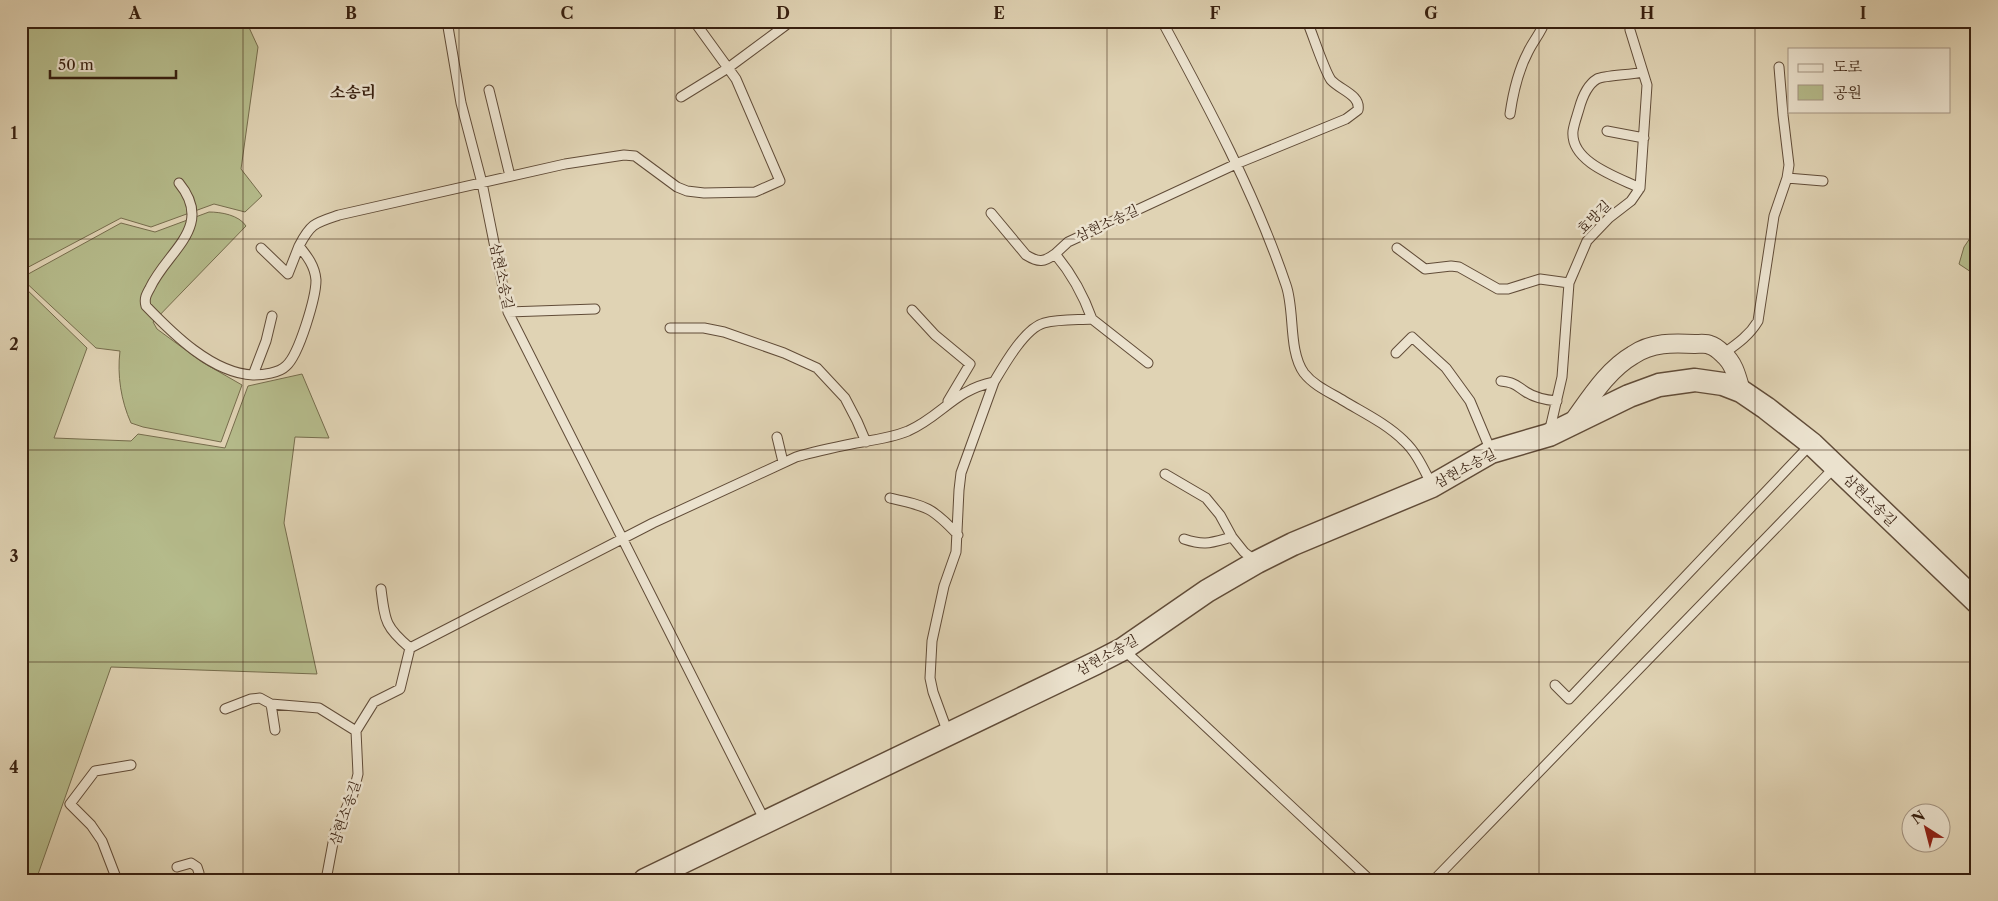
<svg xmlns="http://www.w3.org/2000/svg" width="1998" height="901" viewBox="0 0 1998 901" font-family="'Libre Caslon Text','Noto Serif KR',serif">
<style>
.green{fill:#b5bb8b;stroke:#766d4d}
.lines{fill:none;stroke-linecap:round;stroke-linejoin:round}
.service-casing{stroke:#614c38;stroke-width:11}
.minor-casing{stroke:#614c38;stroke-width:20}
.tertiary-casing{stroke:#614c38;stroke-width:25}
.service{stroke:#ebe2ce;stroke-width:9}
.minor{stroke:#ebe2ce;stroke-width:18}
.tertiary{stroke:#ebe2ce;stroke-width:22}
.grid{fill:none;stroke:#371f0f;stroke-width:1;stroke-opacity:0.55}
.labels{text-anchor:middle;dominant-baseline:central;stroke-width:5;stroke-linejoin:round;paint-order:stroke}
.street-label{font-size:14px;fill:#371f0f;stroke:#ebe2ce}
.quarter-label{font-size:16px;font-weight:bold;fill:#371f0f;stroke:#ebe2ce}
.neatline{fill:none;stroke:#371f0f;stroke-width:2}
.grid-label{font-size:16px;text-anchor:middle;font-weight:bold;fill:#371f0f}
</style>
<rect width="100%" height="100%" fill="#e0d3b4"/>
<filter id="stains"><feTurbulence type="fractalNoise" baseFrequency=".004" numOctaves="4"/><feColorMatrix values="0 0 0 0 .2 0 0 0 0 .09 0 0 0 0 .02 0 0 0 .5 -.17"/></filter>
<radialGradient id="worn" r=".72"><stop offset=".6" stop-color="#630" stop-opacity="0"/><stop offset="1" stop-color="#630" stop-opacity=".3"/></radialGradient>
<path class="green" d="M21,21H246L258,47L241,169L262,196L245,212L214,204L151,227L121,218L21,271Z
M209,212C221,212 239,215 246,226L153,322L157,329L202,362L242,385L221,442L143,427L131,423C121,401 117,375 120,351L96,348L21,278L121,223L155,232Z
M1977,228V276L1959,264L1964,247Z
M21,284L87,348L54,438L131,441L138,434L225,448L248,386L302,374L329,438L295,437L284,523L317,674L111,667L36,880H21Z"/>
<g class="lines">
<defs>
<path id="service" d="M447,21L461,103L482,183L508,312L765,821
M1162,21C1208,106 1255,193 1286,285C1295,310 1288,351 1304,373C1314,386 1331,393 1344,401C1364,413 1387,424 1404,441C1417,453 1424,470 1432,485
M489,90L510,176
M681,97L728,68L786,25L783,21
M1510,114C1513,93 1518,71 1528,52C1533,41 1541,33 1545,21
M1607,131L1644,138
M1787,178L1823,181
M179,183C215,227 167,251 150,288C146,295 144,299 146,306C173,334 212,373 253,375C263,375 279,373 286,366C299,355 316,297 316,280C315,266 307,256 299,246C311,223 315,223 339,215L565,164L624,155L635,156L677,187L687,191L704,193L755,192L780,181L736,79L694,21
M1640,188C1617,177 1570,162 1573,131C1574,124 1577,116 1579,109C1582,98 1587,85 1597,79C1605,75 1631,75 1643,72
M991,213L1026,255C1039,263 1044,262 1055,254
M261,248L288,274L299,246
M1397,248L1425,269L1451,266L1459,267L1498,289H1508L1540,279L1569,283
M912,310L935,335L970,364L948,401
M508,312L595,309
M1092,319L1148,363
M670,328H704L724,332L784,353L817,368L845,398L857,421L866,442
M1396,353L1412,337L1446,368L1470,401L1491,451
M1723,354C1737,344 1749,336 1758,321L1774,216L1787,178L1789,165L1783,115L1779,67
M253,375L266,341L272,316
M1501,381C1516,383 1515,385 1526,392C1535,398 1546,400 1557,401
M1549,433L1562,377L1569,283L1587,241L1609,218L1631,201L1640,188L1647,85L1630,30V21
M777,437L783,462
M1165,474L1206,498L1220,515L1232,537L1244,552L1257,562
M890,498C926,506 932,507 958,535
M1184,539C1205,546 1210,543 1232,537
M381,589C385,621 385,627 410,648
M1124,650L1370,880
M1555,685L1569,699L1811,444
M271,704L275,730
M225,709L251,699L260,698L271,704L319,708L356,731
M948,733L933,692L930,678L932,641L944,586L956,552L959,490L961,473L994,382
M177,867L191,863L197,867L199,873L198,880
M117,880L102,841L91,825L70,804L95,771L131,765
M326,880L335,832L353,794L358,774L356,731L374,702L400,689L410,648L653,523L796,457C816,451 836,447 856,443C874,440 891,438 908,431C942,416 954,390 994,382C1004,365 1025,328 1044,323C1059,319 1076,320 1092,319C1083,294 1072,274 1055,254L1068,242L1236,164L1346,119L1358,110C1361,95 1340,90 1331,80C1324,70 1313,35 1307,21
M1434,880L1835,467"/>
<path id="minor" d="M1572,423C1589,400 1607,370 1633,355C1652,342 1673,343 1695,344C1700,344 1706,343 1710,345C1714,346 1720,351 1723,354C1734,363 1737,377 1741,391"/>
<path id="tertiary" d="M645,880L1096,663L1123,649L1207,591L1257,562L1293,544L1432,486L1491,452L1549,435L1629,396L1659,385L1695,380L1723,384L1741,391L1766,408L1812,444L1977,602"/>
</defs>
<use href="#service" class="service-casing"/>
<use href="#minor" class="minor-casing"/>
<use href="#tertiary" class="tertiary-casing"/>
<use href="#service" class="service"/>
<use href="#minor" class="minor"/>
<use href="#tertiary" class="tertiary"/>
</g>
<path class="grid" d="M243,21V880M459,21V880M675,21V880M891,21V880M1107,21V880M1323,21V880M1539,21V880M1755,21V880M21,239H1977M21,450H1977M21,662H1977"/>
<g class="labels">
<g class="street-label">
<text transform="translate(1594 217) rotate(-45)">효방길</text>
<text transform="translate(1107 223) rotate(-25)">삼현소송길</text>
<text transform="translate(502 276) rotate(78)">삼현소송길</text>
<text transform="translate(1465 468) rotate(-28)">삼현소송길</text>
<text transform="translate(1870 500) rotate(44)">삼현소송길</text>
<text transform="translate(1107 655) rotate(-29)">삼현소송길</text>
<text transform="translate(345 813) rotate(-71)">삼현소송길</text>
</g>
<g class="quarter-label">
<text x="353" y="92">소송리</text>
</g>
</g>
<rect width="1998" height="901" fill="none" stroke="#e0d3b4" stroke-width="55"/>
<rect x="1788" y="48" width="162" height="65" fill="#ebe2ce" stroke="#a39482"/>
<rect x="1798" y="64" width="25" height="8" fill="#ebe2ce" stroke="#a39482"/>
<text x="1833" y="72" font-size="15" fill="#371f0f">도로</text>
<rect x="1798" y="85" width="25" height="15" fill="#b5bb8b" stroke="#a39482"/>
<text x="1833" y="98" font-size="15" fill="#371f0f">공원</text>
<g transform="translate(1926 828) rotate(324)"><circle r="24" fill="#ebe2ce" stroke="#a39482"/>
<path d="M0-4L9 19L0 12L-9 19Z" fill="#8f2418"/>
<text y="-8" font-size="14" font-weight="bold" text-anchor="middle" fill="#371f0f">N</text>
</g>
<path d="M50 70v8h126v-8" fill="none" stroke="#371f0f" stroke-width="2.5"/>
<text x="58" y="70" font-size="15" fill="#371f0f" stroke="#ebe2ce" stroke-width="4" paint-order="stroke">50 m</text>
<rect x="28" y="28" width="1942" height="846" class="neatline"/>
<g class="grid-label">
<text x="135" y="19">A</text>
<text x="351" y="19">B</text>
<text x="567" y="19">C</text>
<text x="783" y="19">D</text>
<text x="999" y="19">E</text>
<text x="1215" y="19">F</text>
<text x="1431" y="19">G</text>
<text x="1647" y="19">H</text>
<text x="1863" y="19">I</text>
<text x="14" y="139">1</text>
<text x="14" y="350">2</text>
<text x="14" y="562">3</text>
<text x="14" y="773">4</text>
</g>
<rect width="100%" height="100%" filter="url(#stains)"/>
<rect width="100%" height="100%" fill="url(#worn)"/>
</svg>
